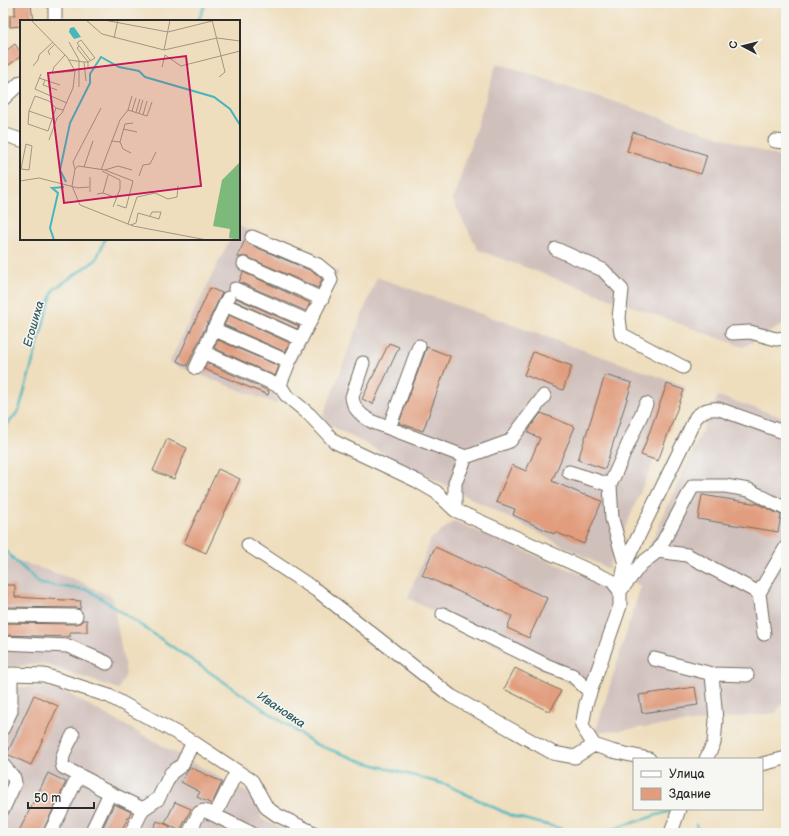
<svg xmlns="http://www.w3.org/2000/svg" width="789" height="836" viewBox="0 0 789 836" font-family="'Balsamiq Sans',sans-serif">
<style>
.industrial{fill:#d0c0bc}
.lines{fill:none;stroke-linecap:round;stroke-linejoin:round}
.stream{stroke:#46b5bc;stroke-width:2.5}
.building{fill:#e19d7e}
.minor-casing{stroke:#706a5e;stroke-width:15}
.minor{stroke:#fff;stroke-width:13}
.labels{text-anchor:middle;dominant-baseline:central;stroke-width:3;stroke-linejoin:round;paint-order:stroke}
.water-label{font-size:12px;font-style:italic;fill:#345b5e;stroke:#f6f6f2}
.inset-river{fill:none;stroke:#46b5bc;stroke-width:2}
.inset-road{fill:none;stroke:#a19683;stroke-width:1}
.view{fill:#c2185b;fill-opacity:0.15;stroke:#c2185b;stroke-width:2}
.inset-edge{fill:none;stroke:#2b2b2b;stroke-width:2}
</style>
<rect width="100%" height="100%" fill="#f6f6f2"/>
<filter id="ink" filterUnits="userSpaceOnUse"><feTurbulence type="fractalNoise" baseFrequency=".025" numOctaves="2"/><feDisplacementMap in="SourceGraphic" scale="8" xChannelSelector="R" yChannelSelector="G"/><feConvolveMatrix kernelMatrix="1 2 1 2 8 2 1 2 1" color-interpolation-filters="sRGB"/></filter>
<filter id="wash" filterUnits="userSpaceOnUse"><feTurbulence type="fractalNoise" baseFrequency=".012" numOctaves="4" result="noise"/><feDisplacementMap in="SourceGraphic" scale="16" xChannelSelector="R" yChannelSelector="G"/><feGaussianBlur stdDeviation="0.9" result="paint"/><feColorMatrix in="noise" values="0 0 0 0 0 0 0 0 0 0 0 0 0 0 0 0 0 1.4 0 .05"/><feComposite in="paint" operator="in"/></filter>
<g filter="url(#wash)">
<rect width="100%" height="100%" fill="#efdebd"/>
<path class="industrial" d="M497,63L786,159V323L743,347L478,250L453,200Z
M239,226L339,272L276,404L169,363L230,239H239Z
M377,277L685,386L608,569L321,421Z
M718,396L786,418V699L776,713L595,733L641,586L633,582Z
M454,521L604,584L611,605L593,676L574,686L408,598L431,539Z
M3,556L77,580L112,597L126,674L119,689L43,664L3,667Z
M9,687L58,688L262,801L261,818L290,833H3V689Z"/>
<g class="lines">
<path class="stream" d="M198,21L206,3
M3,430L19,410L53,290L96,260L105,239
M3,549L40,584L89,590L315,744L364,762L447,785L512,816L578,833
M696,825L699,833
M600,833L670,811"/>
</g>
<g id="blocks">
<path class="building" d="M15,3H31L32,14H33L34,21H21V26L10,27V15H15Z
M15,44L21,53V56L9,65L3,57V53Z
M633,132L707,155L701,174L627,151Z
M245,240L249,244L314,272L322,279L318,288L247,257H237Z
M243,272L310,303L306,311L239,282Z
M210,288L222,293L187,366L177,361Z
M236,298L299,326L297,329L235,301Z
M229,315L290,343L285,352L224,325Z
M218,340L279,366L275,376L214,348Z
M389,343L399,347L373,404L362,399Z
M427,347L450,356L423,431L399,423Z
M533,352L572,366L563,390L524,375Z
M207,363L269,391L268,395L204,369Z
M605,375L632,383L605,469L578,460Z
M667,384L684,390L658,461L641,455Z
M541,413L575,427L552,481L584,495V494L602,501L584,544L555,532L554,534L513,515L515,509L496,502L512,465L526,471L540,438L528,433L531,426Z
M167,439L187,448L174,479L153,471Z
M218,469L240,479L206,553L184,543Z
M702,495L758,504L781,515L778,532L698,519Z
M435,547L547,598L529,638L507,628L512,616L422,575Z
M4,585H15V597L81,601L80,609L76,608L3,607Z
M83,620H87V632H70V637L3,635V623L76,624L80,623Z
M515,668L561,691L550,712L504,689Z
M695,687L698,705L642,713L639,695Z
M34,695L58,706L31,765L7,754Z
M190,767L222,782L212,804L197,797L200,792L181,782Z
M48,773L66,782L42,833H18Z
M175,802L191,809L180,831L165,823Z
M114,804L131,812L120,833H100Z
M157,821L170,826L167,833H152Z"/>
</g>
</g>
<g filter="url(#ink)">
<use href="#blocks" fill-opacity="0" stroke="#706a5e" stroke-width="1"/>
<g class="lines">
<defs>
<path id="minor" d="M55,3V21
M3,99L21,82
M3,134L21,140
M775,141L786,142
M252,237L318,265L329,274L331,280L289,362L281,382V387L286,395L310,415L335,442L417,481L436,492L455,510L612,581L620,591
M556,249L603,270L622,290L619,318L621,334L683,367
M244,264L322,299
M235,289L310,322
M225,305L301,339
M213,329L289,362
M732,333L750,332L776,339L786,338
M203,352L281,387
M363,363L352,397C353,409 363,417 373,422L466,457
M196,368L228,298
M646,404L610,485L612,519L625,564L620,591V606L586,704L582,726L594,745L612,751L649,759
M389,428L419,346
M569,472L610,485
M455,510V483L466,457L510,441L544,396
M248,545L319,592L451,696L553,753L575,757L594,745
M658,551L687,555L759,593L764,634
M625,564L696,417C704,410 709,408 719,409L786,433
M621,590L641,564L658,551L693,486H725L749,490L786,509
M759,593L786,547
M443,614L548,666L572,675L590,692
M3,615L76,616
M3,643L68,646L107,663
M654,659L712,674L747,675
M3,676L11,674L44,675L109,696L193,742L252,781L267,808L277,815L314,833
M3,728L11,711V674
M73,735C69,744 59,757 63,767L92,782L100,788L143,809
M706,759L714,743L716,720L712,674
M762,764L786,758
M3,765L14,778L15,783L3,809
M215,815L237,771
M50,833L79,775
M91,833L110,793
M131,833L143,809L158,799L171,773L182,765L193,742
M189,833L199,813L203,811L208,812L251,833
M671,833L679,809"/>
</defs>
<use href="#minor" class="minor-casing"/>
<use href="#minor" class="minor"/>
</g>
</g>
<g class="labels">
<g class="water-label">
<text transform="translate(34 324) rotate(-74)">Егошиха</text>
<text transform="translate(281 710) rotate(34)">Ивановка</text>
</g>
</g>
<g transform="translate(20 20)">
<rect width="220" height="220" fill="#efdebd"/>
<path d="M220,142V220H218L209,218L210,209L193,206L202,160Z" fill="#7cb97a"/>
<path d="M54,7L61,17L54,19L49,12L50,8Z" fill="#46b5bc"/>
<path class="inset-river" d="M46,162L40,150L50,103L70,63V54L81,37L99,47L119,51L125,57L194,77L210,89L220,105M34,220L30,208L38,173L32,168L44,167"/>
<path class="inset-road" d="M11,0L47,37L55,51L53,68L42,93L37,98L29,120M66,0L82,14L144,30L197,18L220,21M84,0L148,12L196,0M192,0L205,52L199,57M94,18L98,0M49,22L59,40V67M59,26L57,28L68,42V47M144,30L150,0M30,35L28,31L35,24M45,35L34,47L32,53L55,51M145,35L161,46L220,31M49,40L64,42H68L75,38L61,20L57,23L70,40M64,42L66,61M13,46L18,40L19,35L33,22M142,47L145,35M21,54L15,69L47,83M19,58L40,65M25,60L23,65L37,70M36,88L32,99L9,91L15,76L29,81L36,88L43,90M81,88L53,142L55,149L52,166L60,185L113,206L187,220M108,90L112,76M9,91L8,104L28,111L32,99M112,91L116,78M116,92L120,79M119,93L123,80M123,95L127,81M103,109L117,112M91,121L100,122L103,129L111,133M100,122L105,104L113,103M6,124L12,126L9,150L1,149ZM64,147L73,121M55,149L58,146L85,150L98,146L112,150M81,150L100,100L108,90L127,96L132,82M85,150L113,161L106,188L97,185M82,151L100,160V169L93,187M119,156L123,145L130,144L136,132M0,161L19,158L58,168L69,167M70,172V157M83,173L97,178M77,174L83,173L88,155M108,204L117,177L135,173L148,179L157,177L158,166M111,205L116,203L118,193L139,199L141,192H132L130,196"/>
<path class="view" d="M166,36L181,166L44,183L28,53Z"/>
<rect width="220" height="220" class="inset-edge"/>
</g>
<rect width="789" height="836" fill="none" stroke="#f6f6f2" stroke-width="16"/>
<rect x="633" y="758" width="130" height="52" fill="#f6f6f2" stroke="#a5a5a2"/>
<rect x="641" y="771" width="20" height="6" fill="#ffffff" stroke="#a5a5a2"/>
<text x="669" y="778" font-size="12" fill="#2b2b2b">Улица</text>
<rect x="641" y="788" width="20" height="12" fill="#e19d7e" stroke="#a5a5a2"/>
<text x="669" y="798" font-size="12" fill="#2b2b2b">Здание</text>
<g transform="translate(743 46) rotate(277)" stroke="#f6f6f2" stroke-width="3" paint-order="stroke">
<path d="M0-3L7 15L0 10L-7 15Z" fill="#2b2b2b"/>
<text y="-6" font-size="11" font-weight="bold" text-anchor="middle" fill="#2b2b2b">С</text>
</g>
<path d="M28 802v6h66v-6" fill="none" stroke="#2b2b2b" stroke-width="2"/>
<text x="34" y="802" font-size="12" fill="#2b2b2b" stroke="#f6f6f2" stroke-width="3" paint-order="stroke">50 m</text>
</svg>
